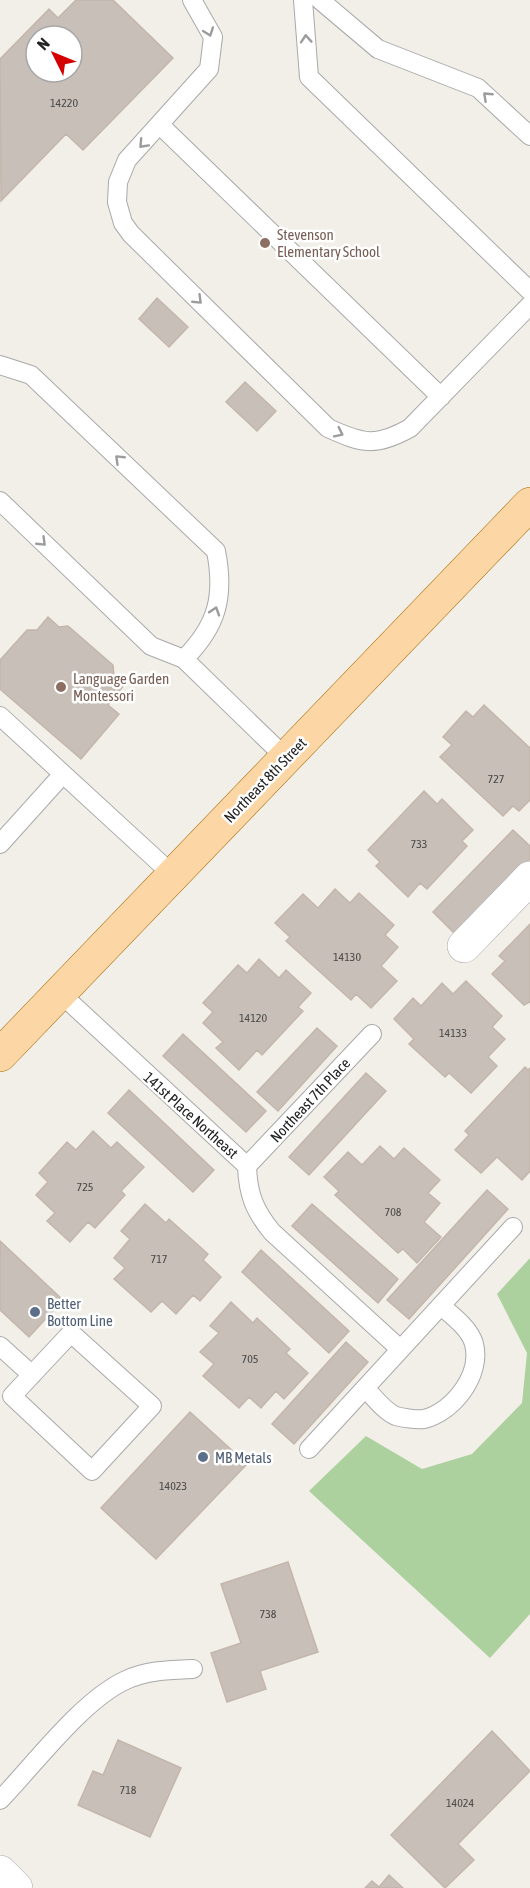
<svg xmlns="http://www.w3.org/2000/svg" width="530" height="1888" viewBox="0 0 530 1888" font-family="'Asap Condensed',sans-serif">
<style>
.forest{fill:#add19e}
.building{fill:#c7bfb8;stroke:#c4b6ab;stroke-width:1.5;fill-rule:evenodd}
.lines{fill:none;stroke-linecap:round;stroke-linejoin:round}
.service-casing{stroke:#a9a9a9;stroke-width:20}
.minor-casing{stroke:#a9a9a9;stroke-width:34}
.tertiary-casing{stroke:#a9a9a9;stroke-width:34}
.primary-casing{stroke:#a06b00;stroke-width:34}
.service{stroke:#fff;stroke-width:18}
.minor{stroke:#fff;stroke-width:33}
.tertiary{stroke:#fff;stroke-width:33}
.primary{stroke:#fcd6a4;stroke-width:33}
.oneway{stroke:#9c9c9c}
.education-dot{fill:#8d6e63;stroke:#fff;stroke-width:2}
.service-dot{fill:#5c6f8a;stroke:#fff;stroke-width:2}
.labels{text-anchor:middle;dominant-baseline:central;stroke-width:5;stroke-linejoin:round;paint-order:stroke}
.number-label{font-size:12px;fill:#4b4948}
.education-label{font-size:15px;fill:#785e54;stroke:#fff;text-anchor:start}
.street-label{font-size:15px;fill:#222;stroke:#fff}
.service-label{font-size:15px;fill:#4e5e75;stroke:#fff;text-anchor:start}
</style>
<rect width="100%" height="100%" fill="#f2efe9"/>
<path class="forest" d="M530,1258V1614L490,1658L309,1491L366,1436L422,1469L472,1454L522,1403L527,1353L497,1294Z"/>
<path class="building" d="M76,0H113L173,58L83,150L66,134L1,201L0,59L49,9L58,18ZM36,36H72V72H36Z
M157,298L188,327L169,347L139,319Z
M245,382L276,411L257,431L226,402Z
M48,617L59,627L68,626L113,665L114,676L124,685L108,705L119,714L81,759L0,689V660L27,630H37Z
M484,705L530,748V800L519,811L513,806L503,816L440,757L452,745L443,737L466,711L473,717Z
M424,791L437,804L442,799L473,830L462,841L467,846L427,889L420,883L408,897L376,866L380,862L368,850Z
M513,830L530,846V859L457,936L433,912Z
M335,889L350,903L359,893L394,925L385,935L398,947L381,966L397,981L371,1008L356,994L351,1000L286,941L290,937L275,923L303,894L318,908Z
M530,924V1002L524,1005L492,974L505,961L499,956Z
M259,959L279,978L286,970L311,993L298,1007L303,1011L262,1055L257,1050L239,1070L216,1048L223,1042L203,1023L213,1012L203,1003L238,965L247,973Z
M466,981L502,1016L492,1027L505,1039L488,1057L497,1066L471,1093L449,1073L445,1077L409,1044L414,1039L394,1019L413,998L421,1006L442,983L453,994Z
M317,1028L337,1046L278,1111L257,1092Z
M183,1034L266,1111L246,1132L163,1056Z
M525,1067L528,1070L530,1068V1171L522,1180L497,1157L481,1173L455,1150L469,1135L465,1131Z
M366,1073L386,1091L309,1175L289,1157Z
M129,1090L214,1170L193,1192L108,1113Z
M93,1131L111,1148L117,1142L144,1167L121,1191L125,1195L95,1228L88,1222L70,1242L47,1221L55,1213L36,1195L48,1182L39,1173L67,1142L76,1150Z
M380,1146L394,1159L404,1148L440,1180L428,1193L440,1203L424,1222L441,1237L417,1263L403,1249L398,1253L335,1195L339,1191L324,1177L348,1152L362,1165Z
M487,1190L508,1209L409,1319L387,1300Z
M145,1204L166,1223L169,1219L208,1254L203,1260L221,1277L200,1301L193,1295L176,1314L162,1301L151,1312L114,1279L125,1268L114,1258L130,1239L121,1231Z
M312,1204L398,1279L378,1303L292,1226Z
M0,1241L63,1300L29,1337L0,1310Z
M261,1250L349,1331L329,1353L242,1272Z
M231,1302L253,1323L257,1318L290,1349L286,1353L308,1373L284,1399L276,1391L261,1408L249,1397L239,1408L203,1376L214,1364L200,1352L219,1333L210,1326Z
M346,1342L368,1362L294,1444L272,1424Z
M190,1412L247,1464L156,1559L101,1508Z
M288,1562L318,1652L260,1671L266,1689L227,1702L211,1653L241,1643L221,1584Z
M492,1731L530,1771L458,1844L474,1860L445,1888L391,1835Z
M118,1740L181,1768L150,1837L78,1805L93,1771L103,1775Z
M389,1875L403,1888H365L372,1881L379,1887Z"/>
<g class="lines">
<defs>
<path id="service" d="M192,0L213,37L209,69L127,160L118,182L117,202L123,223L131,234L328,428C363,444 376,447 410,428L530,305
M303,0L309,77L530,291
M320,0L378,49L478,88L530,136
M160,125L441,397
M0,365L31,375L216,551C225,597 217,626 184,659
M0,501L151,646L184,659L286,758
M0,716L173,875
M0,844L63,774
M60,993L247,1166C248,1194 254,1210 272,1232L400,1349
M247,1166L372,1034
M71,1333L152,1406L92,1471L12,1396Z
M0,1346L32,1375
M365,1388C373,1396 385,1412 396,1416C403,1418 417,1420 424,1419C453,1412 482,1375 474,1344C470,1329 453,1316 441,1306
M309,1449L513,1227
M0,1800C34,1765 82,1700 126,1680C148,1670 170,1670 193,1669"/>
<path id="minor" d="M464,946L530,878"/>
<path id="tertiary" d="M0,1872L16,1888"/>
<path id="primary" d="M0,1055L530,504"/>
</defs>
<use href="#service" class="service-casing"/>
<use href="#minor" class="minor-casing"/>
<use href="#tertiary" class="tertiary-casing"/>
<use href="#primary" class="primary-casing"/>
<use href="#service" class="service"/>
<use href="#minor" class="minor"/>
<use href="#tertiary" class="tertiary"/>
<use href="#primary" class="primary"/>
</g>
<defs><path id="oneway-chevron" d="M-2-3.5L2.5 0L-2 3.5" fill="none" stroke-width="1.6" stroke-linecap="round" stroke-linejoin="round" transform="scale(1.5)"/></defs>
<g class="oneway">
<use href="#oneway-chevron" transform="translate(209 32) rotate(70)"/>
<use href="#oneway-chevron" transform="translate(306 39) rotate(-94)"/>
<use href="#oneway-chevron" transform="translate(487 96) rotate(-137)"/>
<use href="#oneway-chevron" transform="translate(143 144) rotate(133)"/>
<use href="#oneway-chevron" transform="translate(198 300) rotate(44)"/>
<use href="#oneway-chevron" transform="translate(339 433) rotate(26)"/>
<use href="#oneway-chevron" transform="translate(119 459) rotate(-136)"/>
<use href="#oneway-chevron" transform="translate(42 542) rotate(44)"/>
<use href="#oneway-chevron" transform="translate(215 611) rotate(-72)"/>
</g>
<g class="education-dot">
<circle cx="265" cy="243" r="6"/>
<circle cx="61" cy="687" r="6"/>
</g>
<g class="service-dot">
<circle cx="35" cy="1312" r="6"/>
<circle cx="203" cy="1457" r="6"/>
</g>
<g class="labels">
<g class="number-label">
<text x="64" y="103">14220</text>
<text x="496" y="779">727</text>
<text x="419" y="844">733</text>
<text x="347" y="957">14130</text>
<text x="253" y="1018">14120</text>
<text x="453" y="1033">14133</text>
<text x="85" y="1187">725</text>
<text x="393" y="1212">708</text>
<text x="159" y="1259">717</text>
<text x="250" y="1359">705</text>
<text x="173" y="1486">14023</text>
<text x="268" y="1614">738</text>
<text x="128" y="1790">718</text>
<text x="460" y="1803">14024</text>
</g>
<g class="education-label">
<text x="277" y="234">Stevenson<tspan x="277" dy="17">Elementary School</tspan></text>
<text x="73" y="678">Language Garden<tspan x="73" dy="17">Montessori</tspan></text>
</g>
<g class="street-label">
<text transform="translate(265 780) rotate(-46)">Northeast 8th Street</text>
<text transform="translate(310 1100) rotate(-47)">Northeast 7th Place</text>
<text transform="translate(191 1115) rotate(42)">141st Place Northeast</text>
</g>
<g class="service-label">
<text x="47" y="1303">Better<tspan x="47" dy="17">Bottom Line</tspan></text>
<text x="215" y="1457">MB Metals</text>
</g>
</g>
<g transform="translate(54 54) rotate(313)"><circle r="28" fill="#ffffff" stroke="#a7a7a7" stroke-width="1.5"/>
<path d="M0-4.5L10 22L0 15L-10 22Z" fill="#d40000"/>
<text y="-9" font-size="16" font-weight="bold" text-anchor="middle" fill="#222222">N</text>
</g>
</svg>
